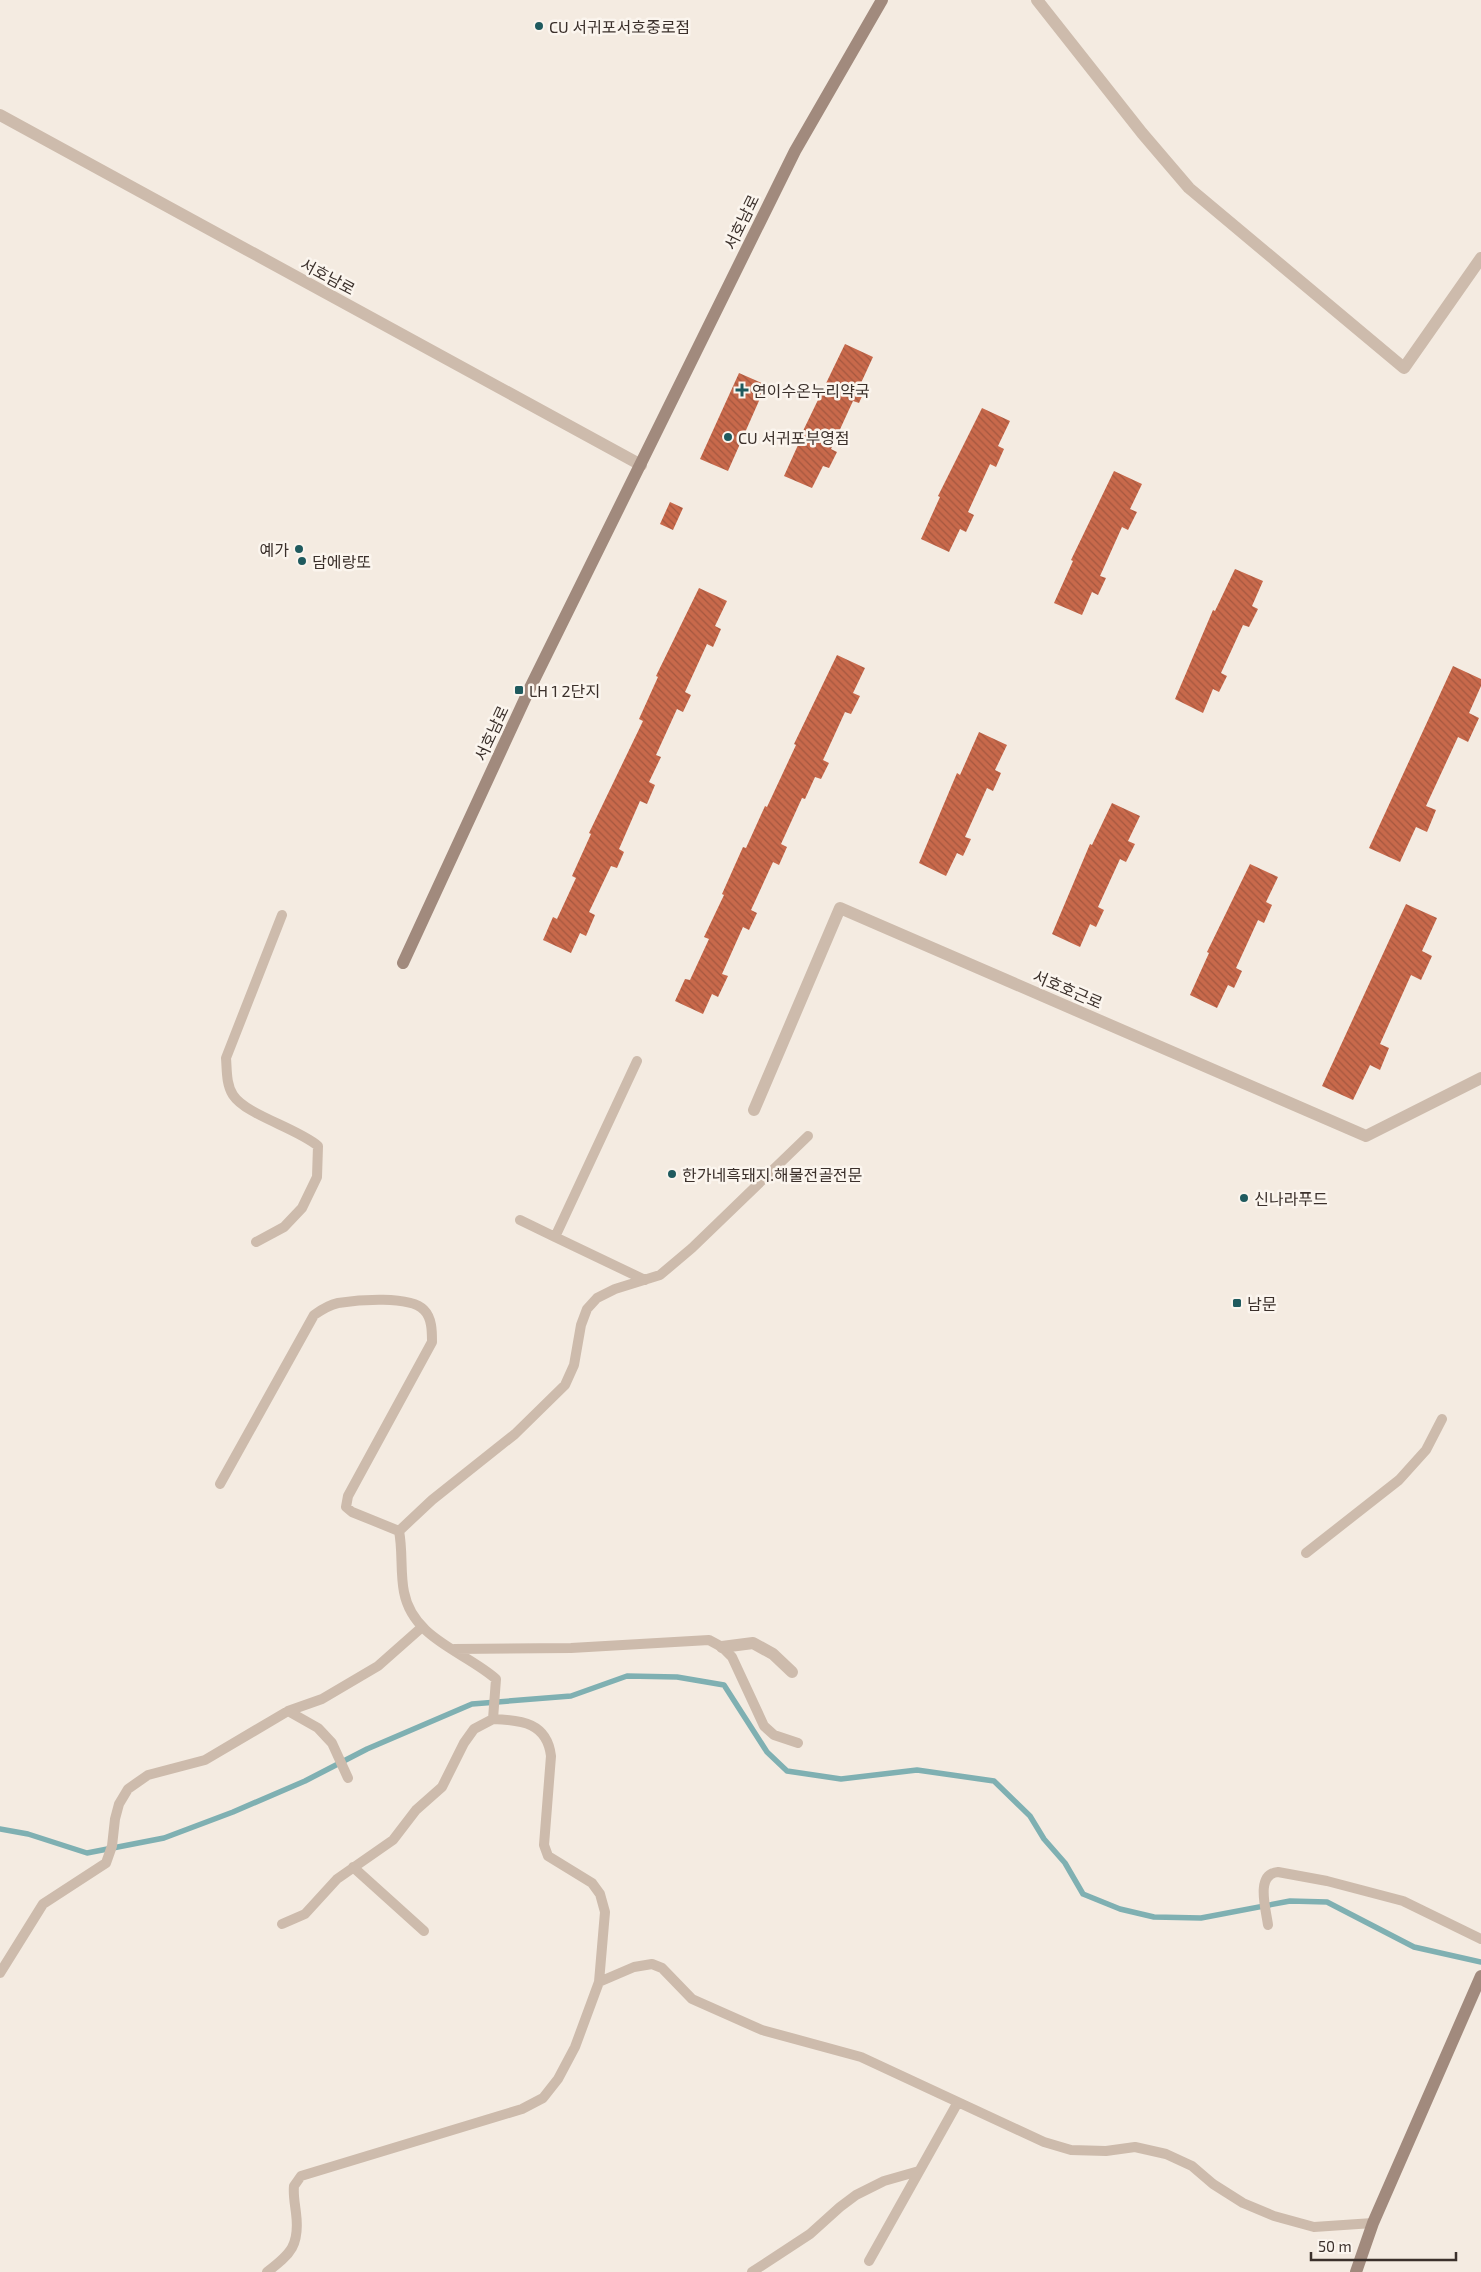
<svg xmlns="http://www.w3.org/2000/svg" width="1481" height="2272" viewBox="0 0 1481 2272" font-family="'Exo 2','Noto Sans KR',sans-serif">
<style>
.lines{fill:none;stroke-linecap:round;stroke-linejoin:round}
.stream{stroke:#7fb0b2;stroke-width:5.5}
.building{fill:url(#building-back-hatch)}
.service{stroke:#cdbbac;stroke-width:10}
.minor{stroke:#cdbbac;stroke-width:12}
.secondary{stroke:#a18a7d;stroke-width:12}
.poi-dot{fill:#1f5a5e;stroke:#fbf5ee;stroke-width:2}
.labels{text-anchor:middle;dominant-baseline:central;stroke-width:5;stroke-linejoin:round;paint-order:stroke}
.poi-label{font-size:16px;fill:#3b302b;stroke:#fbf5ee;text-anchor:start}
.street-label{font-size:16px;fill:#3b302b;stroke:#fbf5ee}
</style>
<defs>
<pattern id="building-back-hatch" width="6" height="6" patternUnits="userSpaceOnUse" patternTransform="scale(1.25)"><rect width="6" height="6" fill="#c8694b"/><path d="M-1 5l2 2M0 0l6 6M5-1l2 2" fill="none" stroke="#a4573f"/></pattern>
</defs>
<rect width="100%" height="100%" fill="#f4ebe1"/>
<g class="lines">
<path class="stream" d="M0,1829L28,1834L87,1853L164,1838L233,1812L305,1781L367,1749L472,1704L571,1696L627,1676L677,1677L724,1685L767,1752L787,1771L841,1779L917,1770L994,1781L1030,1816L1044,1839L1065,1863L1083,1894L1120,1909L1154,1917L1201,1918L1290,1901L1327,1902L1414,1947L1481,1962"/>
</g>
<path class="building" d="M845,344L873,357L861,383L867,385L859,403L853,401L831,449L837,452L829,468L823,466L812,488L784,476L803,434L802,433Z
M739,373L766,385L728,471L700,459Z
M982,408L1010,421L998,446L1004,449L996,467L990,464L968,512L974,515L966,532L960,529L949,552L921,539L940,497L938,496Z
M1114,471L1142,484L1130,509L1137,512L1128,530L1122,527L1100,576L1106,578L1098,595L1092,592L1082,615L1054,603L1073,561L1071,560Z
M670,502L683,508L673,530L660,524Z
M1235,569L1263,581L1252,606L1258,609L1249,627L1243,625L1221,673L1227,676L1219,692L1213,689L1203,713L1175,699L1213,610L1215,611Z
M699,588L727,601L715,626L721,629L713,647L707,644L685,692L691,695L683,712L677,709L656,755L661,757L649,782L655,785L647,804L640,801L619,849L624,852L617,868L611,866L589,912L595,915L586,936L580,933L571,953L543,940L553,917L557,919L576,878L572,876L591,834L589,833L643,721L639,719L658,677L656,676Z
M837,655L865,668L853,693L860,696L851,714L845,712L823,760L829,763L821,779L815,777L805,799L802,798L781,844L787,847L779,865L773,862L751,910L757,913L749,930L743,927L722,974L728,976L718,997L712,994L703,1014L675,1001L685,979L690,980L709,939L704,937L724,895L722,894L743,847L746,848L765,806L767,807L796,745L794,744Z
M1453,666L1481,679V686L1469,713L1479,718L1468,742L1458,737L1426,806L1436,810L1427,832L1416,827L1400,862L1369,848Z
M979,732L1007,745L995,770L1001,773L993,791L987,788L965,837L971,839L963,856L957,853L946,876L919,863L957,773L960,775Z
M1112,803L1140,816L1128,841L1135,844L1126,862L1120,859L1098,907L1104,910L1096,927L1090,924L1080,947L1052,934L1090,844L1092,845Z
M1250,864L1278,877L1266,902L1272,905L1264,923L1258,920L1236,968L1242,971L1234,988L1228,985L1217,1008L1190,995L1209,953L1207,952Z
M1406,904L1437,918L1422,951L1432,956L1421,980L1411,975L1380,1044L1389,1048L1380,1070L1370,1065L1353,1100L1322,1086Z"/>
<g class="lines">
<path class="service" d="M637,1061L555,1237L645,1280
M520,1220L555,1237
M256,1242L284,1227L302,1208L317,1177L318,1146C297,1128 246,1115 233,1095C226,1084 227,1070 226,1058L282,915
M220,1484L314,1315C321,1310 329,1305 338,1303C357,1300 410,1295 424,1310C432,1318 432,1331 432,1342L348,1496L346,1507L352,1512L399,1531C403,1551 400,1572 404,1592C413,1639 464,1651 496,1679L493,1719L474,1729L464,1743L442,1787L416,1810L393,1840L337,1879L305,1914L282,1924
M399,1531L432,1500L515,1434L565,1385L574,1365L581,1325L587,1309L597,1298L615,1289L660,1275L692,1248L808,1136
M1306,1553L1399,1480L1426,1450L1442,1419
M454,1649L571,1648L709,1640L722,1647L732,1657L764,1726L774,1735L798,1743
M288,1711L318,1728L332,1743L348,1778
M353,1867L424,1931
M1268,1925C1266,1909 1255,1874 1278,1872L1327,1881L1403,1901L1481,1939
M0,1973L43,1904L106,1863L112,1846L115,1819L119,1804L128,1789L148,1775L205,1760L288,1711L322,1699L378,1666L421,1628
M599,1982L634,1967L652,1964L662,1968L692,1999L762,2030L861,2057L1044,2142L1071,2150L1106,2151L1135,2147L1166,2154L1192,2166L1213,2184L1243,2203L1274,2216L1314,2227L1373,2223
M869,2261L958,2102
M267,2272C291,2254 300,2245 296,2213C295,2204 293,2195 294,2186L301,2176L522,2109L543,2098L558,2079L575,2047L599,1982L605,1912L600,1894L592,1883L548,1856L544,1845L551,1756C547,1723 522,1720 493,1719
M752,2272L810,2234L840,2207L856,2195L884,2181L919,2171"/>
<path class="minor" d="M1037,0L1142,133L1189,188L1404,368L1481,258
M0,115L641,465
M754,1110L840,908L1366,1136L1481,1078
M722,1647L753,1643L773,1654L792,1672"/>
<path class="secondary" d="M403,963L529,690L795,151L882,0
M1356,2272L1373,2223L1481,1976"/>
</g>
<g class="poi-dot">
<circle cx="539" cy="26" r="5"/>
<path d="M739.5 382.5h5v5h5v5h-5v5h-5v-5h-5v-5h5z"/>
<circle cx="728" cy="437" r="5"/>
<circle cx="299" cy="549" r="5"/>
<circle cx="302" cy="561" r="5"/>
<rect x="514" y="685" width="10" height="10" rx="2.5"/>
<circle cx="672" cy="1174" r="5"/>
<circle cx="1244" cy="1198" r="5"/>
<rect x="1232" y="1298" width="10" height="10" rx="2.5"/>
</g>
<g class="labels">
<g class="poi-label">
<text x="549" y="26">CU 서귀포서호중로점</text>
<text x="752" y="390">연이수온누리약국</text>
<text x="738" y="437">CU 서귀포부영점</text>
<text x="289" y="549" text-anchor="end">예가</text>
<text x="312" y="561">담에랑또</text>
<text x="529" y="690">LH 1 2단지</text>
<text x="682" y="1174">한가네흑돼지.해물전골전문</text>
<text x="1254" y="1198">신나라푸드</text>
<text x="1247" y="1303">남문</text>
</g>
<g class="street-label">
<text transform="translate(741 222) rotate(-64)">서호남로</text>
<text transform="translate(328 276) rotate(28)">서호남로</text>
<text transform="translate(491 733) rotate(-65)">서호남로</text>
<text transform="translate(1068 989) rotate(23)">서호호근로</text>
</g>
</g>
<path d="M1311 2252v8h145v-8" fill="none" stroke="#3b302b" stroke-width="2.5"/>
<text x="1318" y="2252" font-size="15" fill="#3b302b" stroke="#fbf5ee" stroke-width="4" paint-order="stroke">50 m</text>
</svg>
